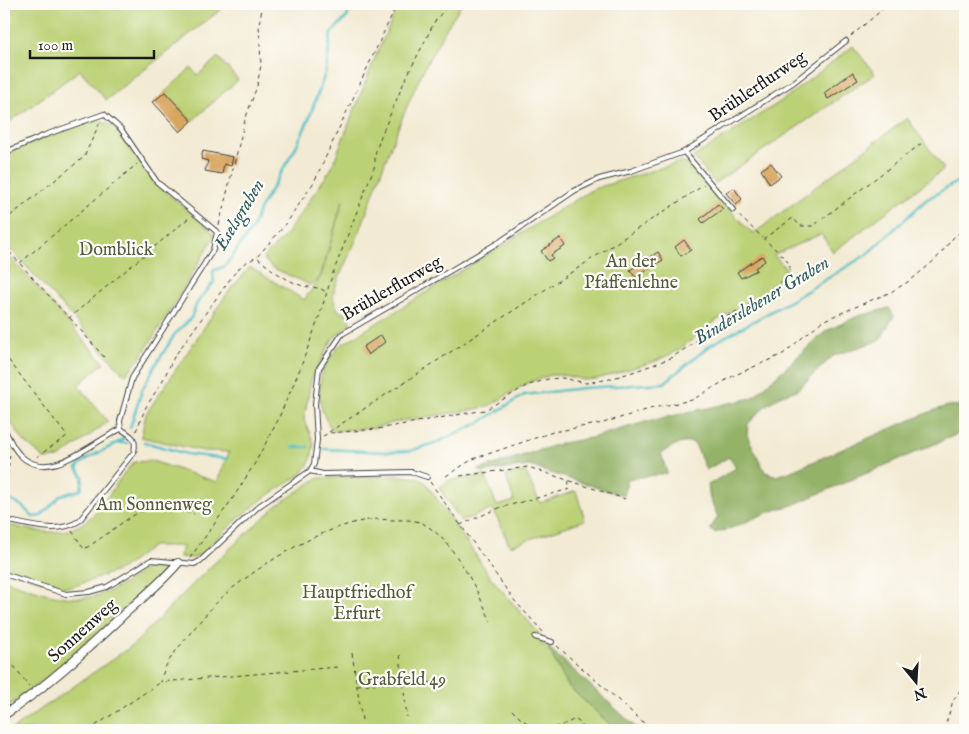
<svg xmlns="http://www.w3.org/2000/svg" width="969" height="734" viewBox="0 0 969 734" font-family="'IM FELL English',serif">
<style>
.green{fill:#bbd176;stroke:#6c7649}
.forest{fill:#94b367;stroke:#586842}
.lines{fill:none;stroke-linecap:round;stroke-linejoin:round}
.stream{stroke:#50bec6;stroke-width:2.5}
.building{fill:#d8a55f}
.service-casing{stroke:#3c3b37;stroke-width:6}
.minor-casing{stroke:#3c3b37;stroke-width:10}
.path{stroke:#3c3b37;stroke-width:1;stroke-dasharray:4 4;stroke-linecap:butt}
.service{stroke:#fff;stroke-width:4}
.minor{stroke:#fff;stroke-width:8}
.labels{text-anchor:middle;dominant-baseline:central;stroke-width:4.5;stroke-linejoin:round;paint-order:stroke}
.street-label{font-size:18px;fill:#1c1c1c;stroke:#fdfcf7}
.park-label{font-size:18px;fill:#545b3c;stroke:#fdfcf7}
.water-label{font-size:19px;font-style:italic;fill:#315d60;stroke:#fdfcf7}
</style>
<rect width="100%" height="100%" fill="#fdfcf7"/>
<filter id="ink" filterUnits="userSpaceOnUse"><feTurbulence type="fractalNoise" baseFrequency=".02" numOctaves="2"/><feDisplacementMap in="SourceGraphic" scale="10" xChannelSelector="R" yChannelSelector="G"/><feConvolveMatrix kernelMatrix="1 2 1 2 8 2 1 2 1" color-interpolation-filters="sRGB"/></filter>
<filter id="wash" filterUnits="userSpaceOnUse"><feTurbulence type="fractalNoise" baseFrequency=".0096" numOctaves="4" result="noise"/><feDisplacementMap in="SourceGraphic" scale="20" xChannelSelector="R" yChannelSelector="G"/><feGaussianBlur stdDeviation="1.12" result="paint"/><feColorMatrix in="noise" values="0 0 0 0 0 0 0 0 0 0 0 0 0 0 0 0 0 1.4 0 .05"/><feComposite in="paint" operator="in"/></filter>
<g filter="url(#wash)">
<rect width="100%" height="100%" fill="#f3ead3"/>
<path class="green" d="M4,4H228L106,100L80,70L4,126Z
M399,4H462C415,72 389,151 361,228C353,249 341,270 334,291C332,300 335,305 340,312L349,314L350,325L333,338L311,380L304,420L314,443L311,460L302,474L264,498L233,523L204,552L193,558L178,557L184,546H153L122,569L72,587H61L4,569V524C43,533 73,542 102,505C113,490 121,475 134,462L152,461L217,482L229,452L203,451L141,437L146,414L226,295L250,267L304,300L321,277L343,200L321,274L317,281L310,285L271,267L263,258L285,236L331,169L377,53Z
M853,46L875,74L715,183L693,157L783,100Z
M218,57L238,80L192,121L165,92L191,68L198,75Z
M907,118L944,169L833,252L821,234L774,255L787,270L771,287L747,304L717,320L679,350L656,361L597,379L584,380L563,375H551L529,382L489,406L471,410L396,422L374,428L334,431C320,417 316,390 323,371C326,363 334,354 338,347L593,189L683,161L753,234Z
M94,121H101L115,127L153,181L212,231L214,237L175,303L139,360L125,375L4,242V156L46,137Z
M4,250L104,363L78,385L108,422L59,458L44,459L24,441L4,413Z
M525,471L540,503L576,491L585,520L510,546L493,509L461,521L439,488L449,480L485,475L497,506L514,501L506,476Z
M402,476L419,478L426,483L492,579L542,637L541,644L547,646L568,686L616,730H11L133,645L208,569L276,506L318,478Z
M151,565H160L166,568L165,573L31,691L4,709V580C37,590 74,607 108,592C123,586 137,574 151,565Z"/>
<path class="forest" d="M889,308L894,316L880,340L833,356L797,390L782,395L765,406L748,424L747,435L765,472L777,476L789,472L932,411L948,406L965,405V431L790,506C760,512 742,527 714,533L710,529L718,517L710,499L708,485L736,468L729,457L706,470L695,444L691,442L677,444L661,453L667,473L628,479L624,496L529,466L484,472L478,470L562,443L591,438L645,422L752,398L826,331L858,316Z
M547,646L639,730H616L568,686Z"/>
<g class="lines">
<path class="stream" d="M130,428L142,390L155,366L175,334L191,318L197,303L214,282L213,271L225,266L252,229L259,210L295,149L308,121L326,71L331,33L347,17L352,4
M144,442L187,454L227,459
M118,443H127
M293,447H308
M324,449L385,452L410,451L438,442L479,423L524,395L584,388L664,383L712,344L792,300L866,255L926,200L965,177
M10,500L22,506L33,517L41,516L61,495L81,490L83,477L77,468C85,456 110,450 124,438"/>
</g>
<g id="blocks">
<path class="building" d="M853,72L858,80L828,99L824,93Z
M165,92L192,121L180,132L153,102Z
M203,151L233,157L231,166L224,164L222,174L205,171L208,161L201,159Z
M771,163L781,176L770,184L761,170Z
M734,188L742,199L736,205L726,193Z
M718,204L723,209L703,223L700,219Z
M560,238L565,246L551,255L553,258L548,261L541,251Z
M684,240L691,250L681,256L675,247Z
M658,252L663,260L635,277L630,270Z
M762,256L765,261L755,268L757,270L741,278L737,272Z
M381,335L385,342L368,355L363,347Z"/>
</g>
</g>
<g filter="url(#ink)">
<use href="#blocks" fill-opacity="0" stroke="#3c3b37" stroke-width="1"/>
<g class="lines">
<defs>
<path id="service" d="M684,152L733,210
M4,153L45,135L104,114L121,129L157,182L217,232L213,250L132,378L120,421L121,429
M4,429C9,437 13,449 20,455C49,485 93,441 121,429
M310,471L323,474L412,472L427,477
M4,520C27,524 57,535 79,521L134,452C137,438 132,436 121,429
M4,574L66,594L89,592L107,587L151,560L194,564L200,561L259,506L310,471L314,464L317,440L315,404L319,368L342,334L501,241L574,191L599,179L631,171L684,152L794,82L846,41
M535,637L552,642"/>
<path id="minor" d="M4,715C47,686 84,652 122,616C141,599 161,583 178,563"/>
</defs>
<use href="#service" class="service-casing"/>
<use href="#minor" class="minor-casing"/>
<path class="path" d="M851,36L889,4
M4,221L84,157L100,122
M219,225L245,120L257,86L261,65L259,24L263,4
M763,239L793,218L800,226H813L922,143
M4,246L69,318L190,217
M258,258C270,269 287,281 303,286C312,288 318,286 326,292
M20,263L137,164
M70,318L104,357
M4,354L67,436L35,458
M136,431L146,407L163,380L174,357L233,275L243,264L257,257L286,224L314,182L397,4
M329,432L704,185
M323,436L329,433L377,429L485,410L526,386L548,379L562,378L586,383L610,379L636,371L671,358L691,345L724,318L759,299L787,277L790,267L786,259L737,214
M446,476L473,459L553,432L603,423L653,408L692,400L733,376L783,354L822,321L891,292L911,280L936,259L953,238L965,228
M460,476L528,467L625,499
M430,482L514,600L544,633
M5,514L7,512L6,489L10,454
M460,525L499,508L570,489L568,479
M72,531L84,549C103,539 139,506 157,506C169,506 182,511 194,514
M190,558L233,498L255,463L277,422L300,369L318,320L333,273L375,165V154L381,136L405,80L435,21L449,4
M557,646L652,730
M4,653L29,686
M352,653L362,720
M400,655L403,681
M337,667L161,682C163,664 177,650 187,637C202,619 216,601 234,587C270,559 322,527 368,520C376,518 385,520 394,520C403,520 415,519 424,524C454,541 478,591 491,622
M403,684L437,682
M357,685L403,682L407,717
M512,710C532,732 549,733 575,719L580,723L583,730
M89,730L161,682
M480,730L485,725L490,730
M944,730L953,701L965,683"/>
<use href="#service" class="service"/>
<use href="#minor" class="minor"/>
</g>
</g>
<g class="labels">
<g class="street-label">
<text transform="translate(758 87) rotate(-34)">Brühlerflurweg</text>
<text transform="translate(392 289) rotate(-30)">Brühlerflurweg</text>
<text transform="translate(83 631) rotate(-42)">Sonnenweg</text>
</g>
<g class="park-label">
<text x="116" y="250">Domblick</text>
<text x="631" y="262">An der<tspan x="631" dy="21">Pfaffenlehne</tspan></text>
<text x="154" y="505">Am Sonnenweg</text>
<text x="357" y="593">Hauptfriedhof<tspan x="357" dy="21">Erfurt</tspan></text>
<text x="402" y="680">Grabfeld 49</text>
</g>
<g class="water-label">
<text transform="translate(240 215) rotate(-59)">Eselsgraben</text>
<text transform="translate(762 301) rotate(-31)">Binderslebener Graben</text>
</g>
</g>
<rect width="969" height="734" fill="none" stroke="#fdfcf7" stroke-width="20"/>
<g transform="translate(916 682) rotate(162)" stroke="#fdfcf7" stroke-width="4" paint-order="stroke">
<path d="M0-4L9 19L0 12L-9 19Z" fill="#1c1c1c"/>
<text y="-8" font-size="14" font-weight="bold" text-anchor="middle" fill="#1c1c1c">N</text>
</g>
<path d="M30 50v8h124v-8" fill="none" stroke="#1c1c1c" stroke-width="2.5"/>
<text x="38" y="50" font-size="15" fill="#1c1c1c" stroke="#fdfcf7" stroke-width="4" paint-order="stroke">100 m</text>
</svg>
